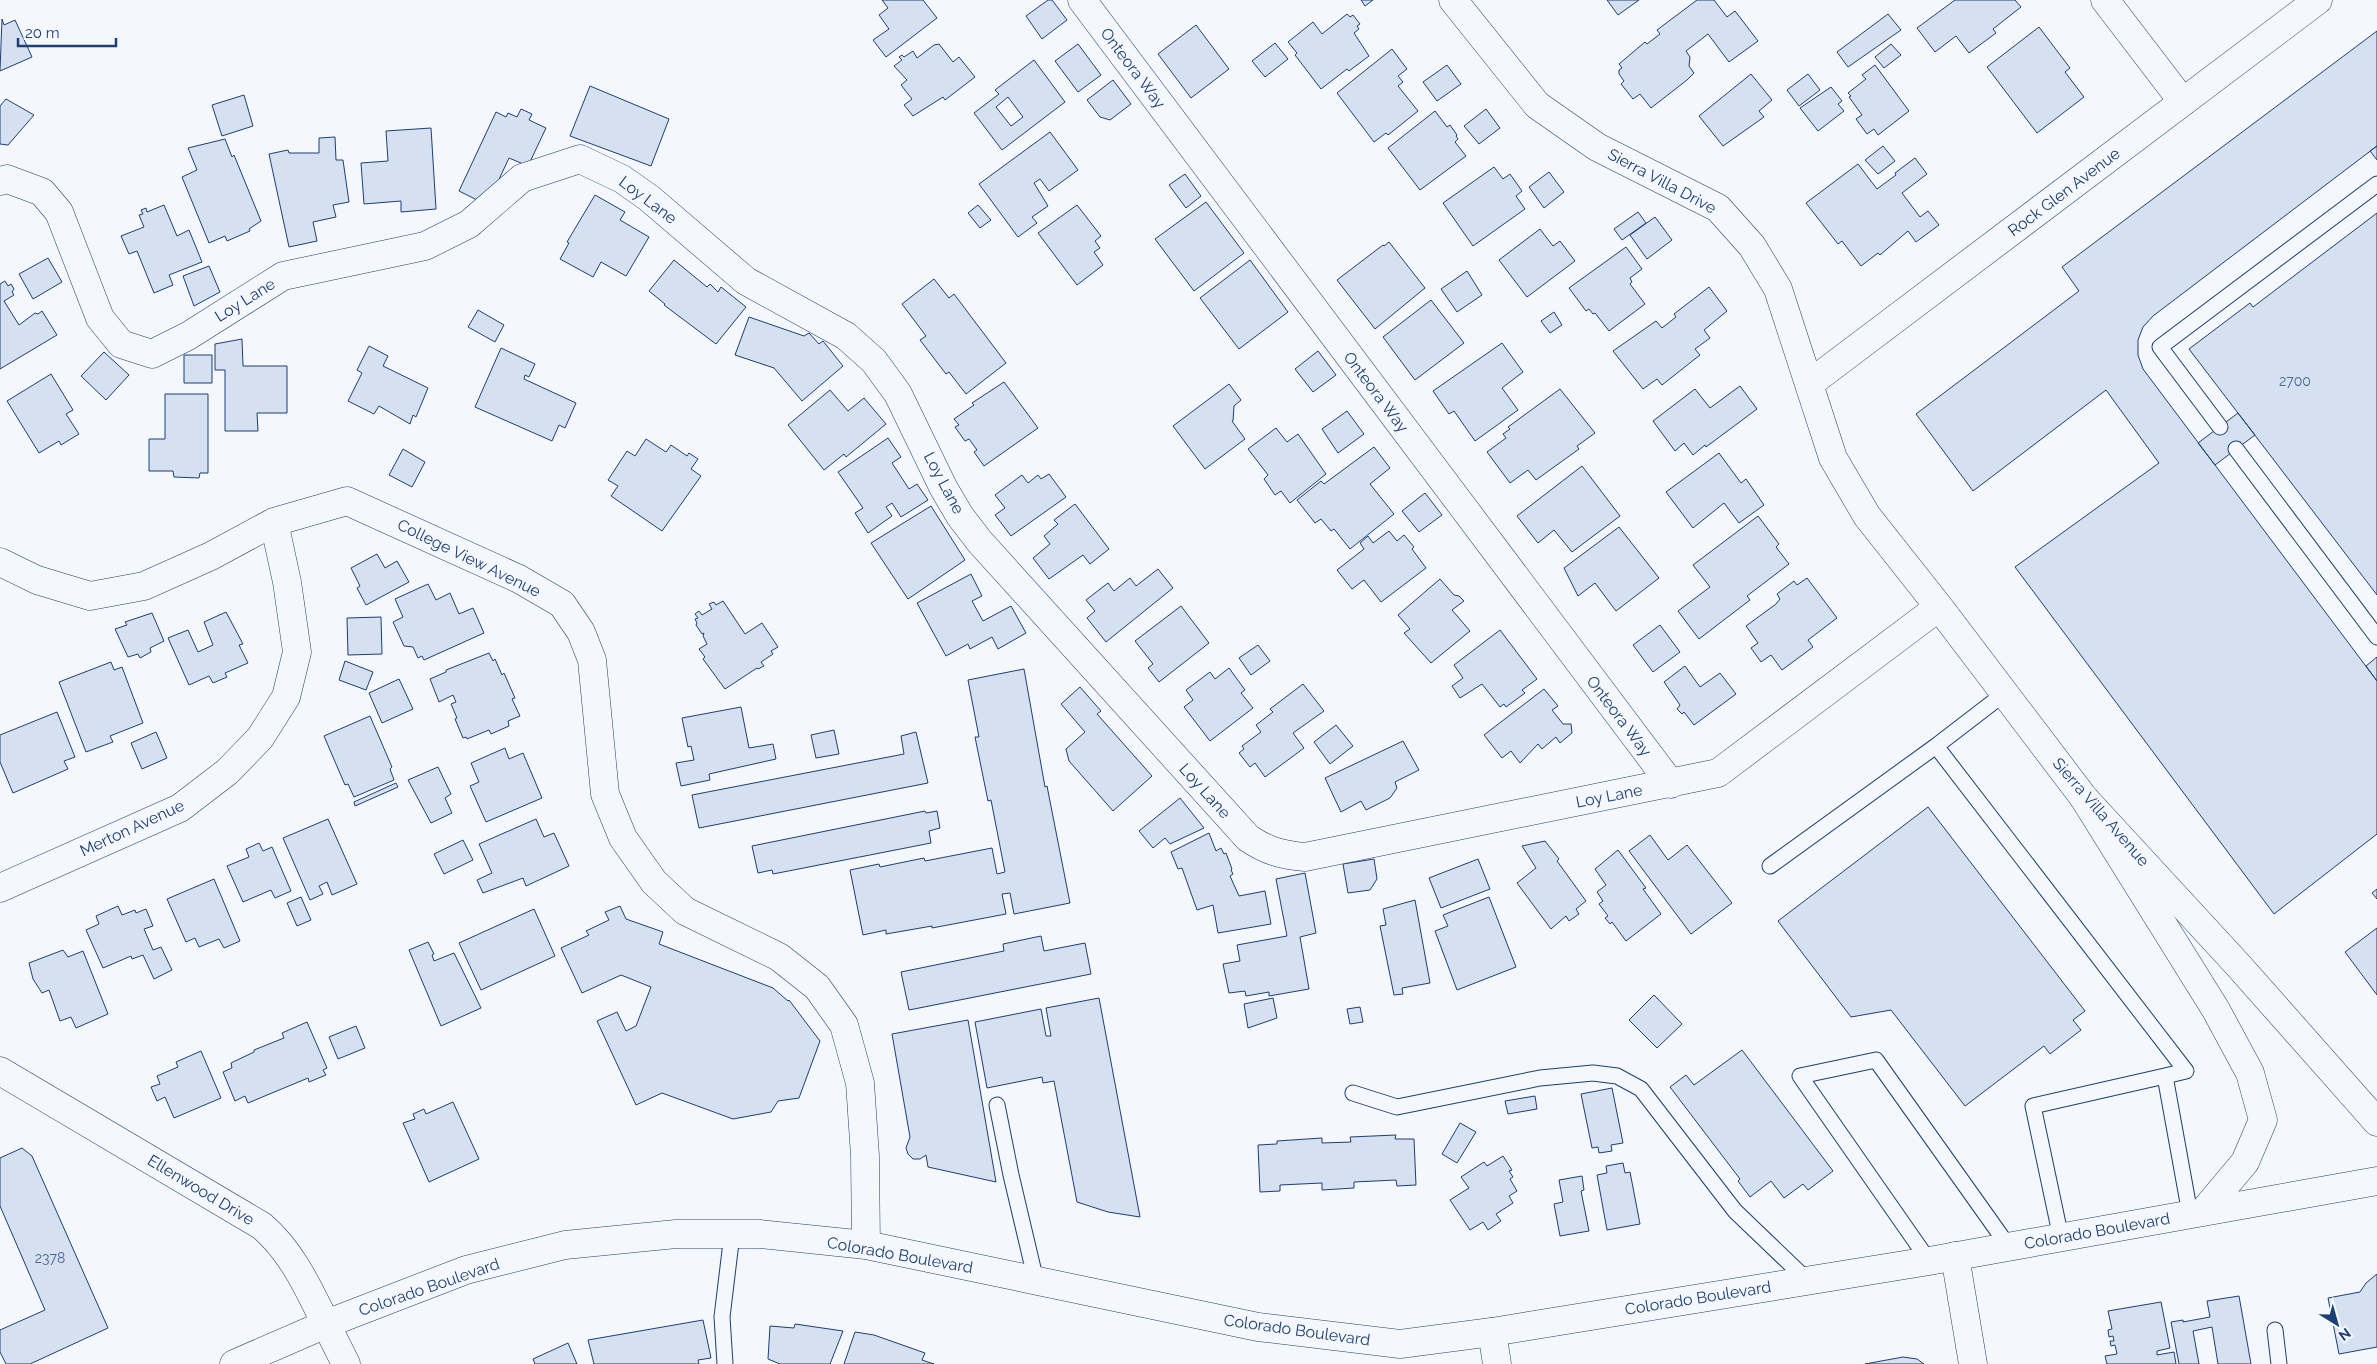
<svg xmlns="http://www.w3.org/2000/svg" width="2377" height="1364" viewBox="0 0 2377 1364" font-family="Raleway,sans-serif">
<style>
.building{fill:#d5e0f0;stroke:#1d3f73;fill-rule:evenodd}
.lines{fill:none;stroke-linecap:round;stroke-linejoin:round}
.lane-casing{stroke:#1d3f73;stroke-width:17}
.street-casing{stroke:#1d3f73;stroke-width:29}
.secondary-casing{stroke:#1d3f73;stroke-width:29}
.primary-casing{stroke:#1d3f73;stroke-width:29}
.lane{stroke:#f4f7fb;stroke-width:15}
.street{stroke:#f4f7fb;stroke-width:28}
.secondary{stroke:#f4f7fb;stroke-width:28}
.primary{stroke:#f4f7fb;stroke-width:28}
.labels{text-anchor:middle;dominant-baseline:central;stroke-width:4;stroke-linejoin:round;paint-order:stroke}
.number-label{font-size:14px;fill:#4b6792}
.street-label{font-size:16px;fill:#1d3f73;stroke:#f4f7fb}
</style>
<rect width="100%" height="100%" fill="#f4f7fb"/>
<path class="building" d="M882,0H923L937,18L886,57L873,40L889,29L879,15L888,8Z
M1048,0H1052L1067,20L1042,39L1026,16Z
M1361,0H1373L1365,6Z
M1607,0H1639L1618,15Z
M1697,0H1714L1727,17L1735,11L1758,41L1729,62L1708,34L1686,51L1690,57L1689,66L1694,73L1687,80L1651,108L1640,94L1633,99L1621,84L1624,81L1619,74V70L1622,68L1619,64L1645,42L1647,44L1660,34L1657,30Z
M1955,0H2015L2021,7L1993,29L1996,33L1969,53L1956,36L1935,52L1917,28Z
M1347,14L1350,17L1353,15L1360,24L1357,26L1359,29L1354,33L1369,56L1349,71L1347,69L1321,89L1295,55L1297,53L1288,42L1313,22L1322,34Z
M1888,14L1901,30L1848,67L1837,52Z
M2,19L4,25L15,20L32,57L0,71Z
M1196,25L1229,69L1191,98L1158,54Z
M2039,27L2070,68L2065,72L2084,97L2037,133L1987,67Z
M2377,31V146L2153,316L2143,327L2138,340V355L2143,369L2377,681V834L2274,914L2015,567L2159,463L2106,390L1973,491L1916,414L2079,291L2062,267Z
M1275,43L1288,59L1265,77L1252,61Z
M939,44L953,62L959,57L975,77L945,100L943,97L913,116L904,105L912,99L901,85L907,80L894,66L902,60L899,57L902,55L904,57L913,51L917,58L934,45Z
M1078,44L1101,75L1078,92L1055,61Z
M1891,44L1901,55L1884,68L1875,57Z
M1392,49L1407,69L1398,76L1403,82L1398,86L1418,111L1388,135L1386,133L1374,142L1337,93Z
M1034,60L1065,102L1002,150L974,113L999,94L995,90ZM1008,97L1023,117L1011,126L996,107Z
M1447,65L1461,84L1437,101L1423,82Z
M1875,65L1909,111L1878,135L1874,129L1867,134L1856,119L1862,115L1849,97L1851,96L1848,93L1866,79L1862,75Z
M1751,74L1772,100L1759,111L1764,117L1723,146L1699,116Z
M1808,74L1820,90L1799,106L1787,90Z
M1113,80L1131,104L1110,120L1100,117L1087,100Z
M590,86L669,119L651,166L570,136Z
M1831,87L1842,101L1838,104L1844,111L1818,131L1800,108Z
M244,95L253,126L222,136L212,105Z
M6,99L34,115L8,145L0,144V106Z
M521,109L532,114L529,120L546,128L528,166L509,158L487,205L459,191L496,112L506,117L508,113L517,117Z
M1486,109L1500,128L1479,144L1464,126Z
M1435,111L1447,127L1450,125L1457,135L1456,136L1458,139L1455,142L1466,156L1420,190L1388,148Z
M431,128L436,209L401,212V201L364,204L361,163L388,161L386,131Z
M1050,132L1078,170L1049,191L1040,179L1034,183L1048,206L1032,217L1037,223L1018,237L979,184Z
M335,137L336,160H343L349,202L333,205L336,217L313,222L317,241L289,247L269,154L288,150L289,153H319V138Z
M225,139L232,157L234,155L261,221L249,229L250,231L227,241L225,236L209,243L182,177L197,170L188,148Z
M1883,146L1895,161L1878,174L1865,160Z
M2377,146V160L2370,151Z
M1915,158L1927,174L1902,193L1920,217L1928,211L1939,225L1916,242L1908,231L1880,255L1878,253L1861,266L1842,241L1838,244L1806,203L1858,164L1877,189L1896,175L1895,173Z
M1494,167L1503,179L1510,174L1522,191L1516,196L1525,209L1473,246L1443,203Z
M1549,172L1564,192L1544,208L1529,187Z
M1185,174L1201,196L1186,208L1169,185Z
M595,195L625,212L620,220L649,237L626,276L601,262L593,277L560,259L569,243L567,242Z
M1206,202L1244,253L1194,291L1155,239Z
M164,205L177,236L189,230L202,262L169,275L173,285L154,293L137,251L129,254L121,236L144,227L139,215L143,214L141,210L146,208L147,212Z
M978,205L991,220L980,228L968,213Z
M1077,205L1101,236L1095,241L1100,248L1094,252L1103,265L1077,285L1038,233Z
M1638,212L1646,223L1622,240L1614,229Z
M2377,213V595L2189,349L2250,303L2253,307Z
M1655,217L1672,240L1647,259L1630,235Z
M1540,229L1553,246L1560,241L1575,261L1527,297L1499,260Z
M1389,242L1425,288L1375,329L1337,280L1383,245L1384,246Z
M1626,247L1642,269L1630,278L1632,282L1630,284L1645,304L1609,331L1595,313L1593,314L1589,309L1586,311L1569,288Z
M48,258L62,282L33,299L19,274Z
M674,260L707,287L710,284L718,292L721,287L746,307L716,344L664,305L665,304L649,291Z
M1250,260L1288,312L1239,349L1200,298Z
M209,266L220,292L194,306L183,276Z
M1467,271L1482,295L1457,312L1441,289Z
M934,279L949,298L954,294L1006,363L966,394L949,372L946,374L920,340L926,336L902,304Z
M5,281L8,286L11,284L14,289L12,292L14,295L4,301L19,325L35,313L38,314L42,311L57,335L0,369V284Z
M1709,287L1727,311L1704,330L1710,338L1695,349L1700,355L1662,385L1657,379L1643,389L1613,351L1656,321L1662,328L1676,317L1674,314Z
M1431,300L1464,343L1415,380L1383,337Z
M478,310L504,325L495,342L468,327Z
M1554,312L1562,325L1550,333L1541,321Z
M749,317L804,336L809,333L819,344L823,341L843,366L802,401L774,368L735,355Z
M242,339L243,366H287V413H257L258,431H225V370H215V344Z
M1502,343L1523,372L1502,388L1518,410L1475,441L1454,411L1449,414L1433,391Z
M369,346L388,356L383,366L428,388L416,417L413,415L410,424L379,406L374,414L348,401L362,373L357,370Z
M501,348L535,364L529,377L525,375L524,379L576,403L565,428L559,425L552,441L475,407Z
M1318,351L1336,375L1313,392L1295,369Z
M104,352L129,375L106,400L81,376Z
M184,355H212V383H184Z
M51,374L73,410L66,414L79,434L61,445L59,441L39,453L7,401Z
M1004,382L1038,428L984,466L974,452L977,450L969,439L965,441L955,427L959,425L954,419L974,405L972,403Z
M1229,384L1241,400L1234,406L1233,421H1232L1245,439L1205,469L1173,426Z
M1740,386L1757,409L1706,447L1705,445L1693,455L1684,443L1675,451L1653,421L1695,389L1710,408Z
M1560,389L1595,433L1577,446L1579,449L1536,480L1528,470L1510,483L1487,452L1506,438L1503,434L1510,429L1508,427Z
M830,390L848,411L864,398L886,424L846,457L844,454L824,470L788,425Z
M165,394H208V473H200L199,478L174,477L173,471H149V439H165Z
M1347,411L1364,434L1338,453L1322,429Z
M2238,413L2255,435L2215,465L2198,443Z
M1276,428L1287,442L1298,434L1326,474L1290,503L1281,491L1275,495L1264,479L1268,475L1248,449Z
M888,438L901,457L892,463L909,489L917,484L928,500L901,517L892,503L886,507L892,516L868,533L855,513L863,508L838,472Z
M646,439L666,452L671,445L687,456L689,453L698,459L691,469L701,476L662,531L611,496L618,486L608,480L627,451L635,456Z
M1374,447L1390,468L1370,484L1394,514L1350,549L1334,529L1331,531L1321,519L1315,523L1297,500L1321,481L1324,484Z
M403,449L425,462L412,487L389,475Z
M1719,453L1741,483L1746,479L1764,505L1739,523L1724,503L1693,528L1666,492Z
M1582,466L1620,516L1572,552L1554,530L1538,543L1517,516Z
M1049,474L1066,497L1011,536L995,515L1005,508L995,495L1022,475L1028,483L1038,475L1041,479Z
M1425,493L1442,515L1419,532L1402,511Z
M1075,504L1109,549L1090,564L1083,555L1049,579L1033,558L1050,544L1044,536L1058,524L1054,520Z
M931,506L965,560L908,599L871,543Z
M1758,516L1779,544L1776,547L1789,564L1747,596L1750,600L1699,639L1678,611L1710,587L1693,565Z
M1619,527L1659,578L1616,611L1595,583L1578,596L1564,568Z
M1389,531L1397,541L1404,535L1414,547L1412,549L1426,568L1381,602L1364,580L1352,589L1337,570L1364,549L1360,543L1368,536L1373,543Z
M377,554L385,568L397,561L409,582L366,605L357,588L360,586L351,568Z
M1158,569L1173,588L1106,642L1087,618L1095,611L1086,600L1108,583L1114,591L1130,578L1136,586Z
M971,574L982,596L972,601L983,621L1011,606L1026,633L998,649L992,637L970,649L968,644L946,656L917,603Z
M1807,578L1837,618L1808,640L1813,647L1782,670L1771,655L1761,662L1751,648L1758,643L1746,626L1776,604L1780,599L1777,594L1794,581L1797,585Z
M1440,579L1454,595L1459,596L1464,601L1452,610L1470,631L1431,663L1404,633L1410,629L1398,615Z
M428,584L436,600L450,593L459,614L473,608L484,633L424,660L422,656L418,658L413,647L404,646L393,622L403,617L395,599Z
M723,601L745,634L762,623L778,647L771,651L773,654L761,662L764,666L758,669L757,668L725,689L703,659L705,657L699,649L707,644L703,636L704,633L702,634L696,625L697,623L695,619L698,618L695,614L699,611L702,615L712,609L709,604L714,602L716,605Z
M1181,606L1209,643L1159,682L1148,668L1153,664L1135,641Z
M226,612L243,644L239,645L248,663L225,673L227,677L213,683L209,676L189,685L168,638L188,630L198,652L213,645L204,622Z
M152,613L164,641L150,648L151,652L140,658L138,654L128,657L115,629L127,625L125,622Z
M381,617L382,654L348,655L347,618Z
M1660,625L1680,652L1653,672L1633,645Z
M1500,630L1537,679L1522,690L1525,693L1506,707L1504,704L1500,707L1482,684L1460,698L1452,686L1463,678L1454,665Z
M1258,645L1270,661L1251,675L1239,658Z
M489,653L493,661L495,659L502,675L504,673L515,698L512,699L520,716L508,721L509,726L491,734L489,730L467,739L466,737L463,738L455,719L457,718L451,704L456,702L453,695L439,702L430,679L446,672V670Z
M2377,657V681L2366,666Z
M345,661L373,672L366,690L339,680Z
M111,662L114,670L122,667L143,723L110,736L113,742L86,752L59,682Z
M1685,666L1700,687L1720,673L1736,694L1694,725L1684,712L1682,714L1677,709L1680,705L1664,682Z
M1229,668L1245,690L1241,693L1253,708L1210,741L1184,707L1193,700L1186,690L1210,672L1215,679Z
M1024,669L1045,787L1047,786L1070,903L1014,914L1010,893L1002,894L1006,914L932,928V926L886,934V930L863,935L850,870L879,864L880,867L924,858L925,861L992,848L997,874L1005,872L991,800L988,801L975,737H979L968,680Z
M399,679L413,709L382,723L369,693Z
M1303,684L1324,711L1293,733L1304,748L1265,777L1255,763L1250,767L1239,753L1244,749L1242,746L1261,732L1256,725L1273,712L1270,709Z
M1080,687L1101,711L1097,714L1152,776L1113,811L1069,761L1066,749L1085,732L1061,704Z
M1544,689L1558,706L1552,710L1563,724H1571L1572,733L1560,743L1556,737L1542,749L1538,744L1520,763L1511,751L1502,758L1484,735Z
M741,707L749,748L773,744L776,759L709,774L710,780L681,786L676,763L694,760L691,746L688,747L682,718Z
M57,712L75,757L64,761L68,769L13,793L0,762V735Z
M370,716L392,767L390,769L394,780L354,797L348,784L345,785L324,736Z
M1336,725L1353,746L1330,764L1314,742Z
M834,730L839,754L816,758L811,735Z
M156,732L167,758L142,769L131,743Z
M916,732L928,783L699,828L692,795L904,754L901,736Z
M1403,741L1419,770L1395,782L1397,788L1390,798L1366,810L1361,801L1341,812L1325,778Z
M505,748L509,759L523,753L542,798L486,822L470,786L479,782L471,763Z
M438,767L451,794L445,798L452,813L431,823L408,780Z
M396,783L398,787L355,806L354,802Z
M1180,798L1204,828L1170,844L1165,838L1153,848L1139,831Z
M1928,807L2085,1011L2073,1020L2081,1030L2050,1054L2044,1046L1965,1106L1891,1010L1851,1017L1778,921Z
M925,811L926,813L937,811L940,828L929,831L931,843L773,874L772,870L758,873L752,846Z
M328,819L357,884L332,895L327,882L319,886L323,894L310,900L283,838Z
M536,819L544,837L554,833L569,866L526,886L523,878L483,893L477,880L492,873L479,844Z
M1209,833L1216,851L1221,848L1224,854L1226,853L1232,869L1231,870L1233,874L1230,876L1239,896L1265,891L1271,924L1218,933L1213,905L1197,910L1182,868L1178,869L1171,852Z
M1650,835L1668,860L1687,845L1732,903L1691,934L1629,851Z
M463,840L473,860L444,874L434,854Z
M1545,841L1559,859L1557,861L1586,901L1576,909L1579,914L1569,921L1566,916L1551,929L1517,883L1536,868L1522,846Z
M259,843L263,851L272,847L291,891L275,898L271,890L243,902L227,866L249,857L246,849Z
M1618,850L1646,888L1643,889L1661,914L1626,941L1612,922L1610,924L1605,918L1608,916L1599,904L1603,901L1597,892L1606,885L1595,869Z
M1374,859L1377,879L1370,890L1348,893L1343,864Z
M1478,859L1490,889L1441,908L1429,878Z
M1305,873L1316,933L1300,937L1309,989L1269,996V992L1246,996L1245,991L1229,993L1223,964L1240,961L1237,945L1287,936L1276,879Z
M214,879L240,941L224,948L219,939L199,947L195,938L186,942L167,899Z
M2377,889V899L2372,893Z
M301,897L311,920L297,926L287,903Z
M1489,897L1516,967L1457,990L1435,931L1448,926L1443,915Z
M1415,900L1430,983L1402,988L1403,994L1394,995L1380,926L1386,925L1383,909Z
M118,906L122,915L135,910L136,913L146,909L153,926L144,929L153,950L161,947L172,970L154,979L143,955L132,959L131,956L103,968L86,930L99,924L96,916Z
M620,906L626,919L663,932L659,944L773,988L788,1001L789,1000L820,1041L799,1098L778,1101L771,1112L733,1119L662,1093L636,1105L597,1021L617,1012L626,1031L636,1026L651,987L621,975L582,993L561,948L589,935L586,931L609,920L605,912Z
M534,909L555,956L481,990L459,943Z
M2377,928V995L2345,952Z
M1041,936L1044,951L1085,943L1091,974L909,1010L901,972L1004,951L1003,944Z
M428,942L434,954L432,955L434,961L454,953L481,1008L441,1026L409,950Z
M63,950L68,957L83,951L108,1014L76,1028L71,1017L60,1021L49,990L42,993L33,979L29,963Z
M1654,995L1682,1024L1657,1048L1629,1020Z
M1099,998L1140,1217L1108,1212L1077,1202L1054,1081L1043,1083L1042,1077L987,1088L975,1022L1041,1009L1046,1036H1051L1046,1008Z
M1273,998L1277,1018L1248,1028L1244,1004Z
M1360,1007L1363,1022L1350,1024L1347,1009Z
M968,1020L996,1182L928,1167L926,1155L920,1159H913L908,1154L906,1148L910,1137L892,1034Z
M307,1022L327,1068L323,1070L326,1075L309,1082L308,1078L248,1103L245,1096L235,1101L223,1072L232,1068L231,1063L254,1052V1050L284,1038L282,1033Z
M356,1026L365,1048L338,1059L329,1037Z
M1742,1050L1833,1171L1808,1190L1803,1184L1784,1198L1771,1181L1750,1197L1738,1181L1740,1179L1670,1087L1686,1075L1694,1085Z
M201,1051L221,1098L174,1118L165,1097L157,1101L151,1087L160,1084L157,1076L178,1067L176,1062Z
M1612,1088L1623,1143L1611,1145L1612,1151L1599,1153L1598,1147L1592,1148L1581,1094Z
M1535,1096L1537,1109L1508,1114L1505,1101Z
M453,1102L479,1159L429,1182L403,1123L415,1119L413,1114L424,1109L426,1114Z
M1460,1123L1476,1132L1457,1163L1442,1154Z
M1396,1135L1395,1139H1414L1416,1185L1397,1186L1396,1180L1354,1182V1188L1322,1190V1183L1280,1185V1191L1260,1192L1258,1145L1277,1144V1141L1322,1138V1143L1351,1142L1350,1137Z
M22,1148L32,1156L108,1328L30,1364H6L0,1352V1330L45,1310L0,1206V1158Z
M1503,1156L1512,1170L1509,1171L1513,1177L1510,1179L1517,1191L1509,1196L1513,1203L1496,1214L1501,1221L1488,1230L1483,1222L1470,1230L1450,1200L1469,1188L1461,1177L1484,1162L1487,1166Z
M1623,1163L1625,1173L1630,1172L1640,1224L1607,1230L1597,1175L1607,1173L1606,1166Z
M1582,1176L1584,1190L1581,1191L1589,1231L1560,1236L1554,1204L1563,1202L1559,1180Z
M2377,1274V1347L2339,1354L2328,1298L2360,1292L2366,1283Z
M2239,1296L2251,1364H2218L2212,1327L2193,1331L2199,1364H2179L2171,1322L2183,1320V1322L2210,1317L2207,1301Z
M2161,1302L2170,1348L2157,1351V1355L2174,1352L2176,1364H2107L2105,1356L2117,1354L2115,1345L2111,1346L2110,1341H2114L2113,1336L2109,1337L2108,1330L2112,1329L2108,1311Z
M703,1320L711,1358L698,1360L699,1364H594L588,1340Z
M795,1324L843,1331L830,1364H780L768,1359L770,1326L794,1328Z
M855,1332L874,1335L925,1353L922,1360L934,1364H844Z
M568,1343L577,1364H535L533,1359Z
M1903,1357L1917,1359L1924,1364H1865Z"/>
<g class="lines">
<defs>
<path id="lane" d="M2220,427L2160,347L2377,184
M2236,449L2377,637
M1936,746L2005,693
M1770,866L1936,746L2186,1071L2165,1076
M1353,1093L1397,1107L1540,1078L1593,1073L1617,1076L1641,1089L1735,1211L1807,1280
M997,1105L1011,1175L1036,1281
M2061,1238L2033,1106L2165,1076L2190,1214
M1929,1261L1800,1076L1876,1060L2009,1247
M2275,1330L2279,1364
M725,1364L722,1317L732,1234"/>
<path id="street" d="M1082,0L1671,784
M1453,0L1537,105L1597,147L1718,208L1752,246L1778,289L1833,458L1867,516L1939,607L2084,798L2238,965L2377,1122
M2105,0L2183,102
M0,181L7,179L42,192L59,212L100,318L121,344L152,354L188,336L283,276L425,246L469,224L522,178L580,159L622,179L649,198L746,281L846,336L874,361L898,394L943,487L960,516L980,542L1248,838C1267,851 1282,855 1305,857L1718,773L1939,607
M1809,384L2318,0
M0,562L37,580L90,596L144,586L211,556L274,522L347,501L519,579L562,604L581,632L592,660L605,794L623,838L654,882L685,911L779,957L817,987L844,1025L860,1083L865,1156L866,1245
M0,888L180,808L227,772L260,738L286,697L297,652L287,582L274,522
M1955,1256L1973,1364
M326,1324L346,1364
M1492,1332L1497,1364"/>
<path id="secondary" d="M0,1071L262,1226C293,1253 308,1288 326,1324"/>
<path id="primary" d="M2084,798L2216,1010L2250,1073L2263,1120L2245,1162L2203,1212
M234,1364L326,1324L466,1270L565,1245L676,1234H760L866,1245L1258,1327L1400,1344L1492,1332L1929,1261L2377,1181"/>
</defs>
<use href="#lane" class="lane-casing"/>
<use href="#street" class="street-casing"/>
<use href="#secondary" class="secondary-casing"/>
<use href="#primary" class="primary-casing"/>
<use href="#lane" class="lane"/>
<use href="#street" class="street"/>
<use href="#secondary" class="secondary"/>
<use href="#primary" class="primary"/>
</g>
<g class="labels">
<g class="number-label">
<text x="2295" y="381">2700</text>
<text x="50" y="1258">2378</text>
</g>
<g class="street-label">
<text transform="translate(1133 68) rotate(53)">Onteora Way</text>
<text transform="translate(1662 181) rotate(28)">Sierra Villa Drive</text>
<text transform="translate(2064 192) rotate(-37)">Rock Glen Avenue</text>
<text transform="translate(648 200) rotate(37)">Loy Lane</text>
<text transform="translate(245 300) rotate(-32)">Loy Lane</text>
<text transform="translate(1376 392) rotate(53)">Onteora Way</text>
<text transform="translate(944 483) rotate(62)">Loy Lane</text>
<text transform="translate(469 558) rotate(26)">College View Avenue</text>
<text transform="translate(1619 716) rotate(53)">Onteora Way</text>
<text transform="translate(1205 791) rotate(48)">Loy Lane</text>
<text transform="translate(1609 796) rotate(-11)">Loy Lane</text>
<text transform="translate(2101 812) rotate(49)">Sierra Villa Avenue</text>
<text transform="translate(132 828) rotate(-25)">Merton Avenue</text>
<text transform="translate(201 1190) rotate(31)">Ellenwood Drive</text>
<text transform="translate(2097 1231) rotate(-10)">Colorado Boulevard</text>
<text transform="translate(900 1255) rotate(10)">Colorado Boulevard</text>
<text transform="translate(429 1287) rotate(-19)">Colorado Boulevard</text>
<text transform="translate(1698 1298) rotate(-9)">Colorado Boulevard</text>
<text transform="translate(1297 1330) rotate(8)">Colorado Boulevard</text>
</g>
</g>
<g transform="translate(2337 1324) rotate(143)" stroke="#f4f7fb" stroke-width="4" paint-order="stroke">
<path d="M0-4L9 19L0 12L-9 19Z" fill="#1d3f73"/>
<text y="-8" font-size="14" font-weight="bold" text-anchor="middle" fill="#1d3f73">N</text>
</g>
<path d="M18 38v8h98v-8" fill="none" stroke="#1d3f73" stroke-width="2.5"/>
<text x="25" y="38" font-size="15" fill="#1d3f73" stroke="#f4f7fb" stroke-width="4" paint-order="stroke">20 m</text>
</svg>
